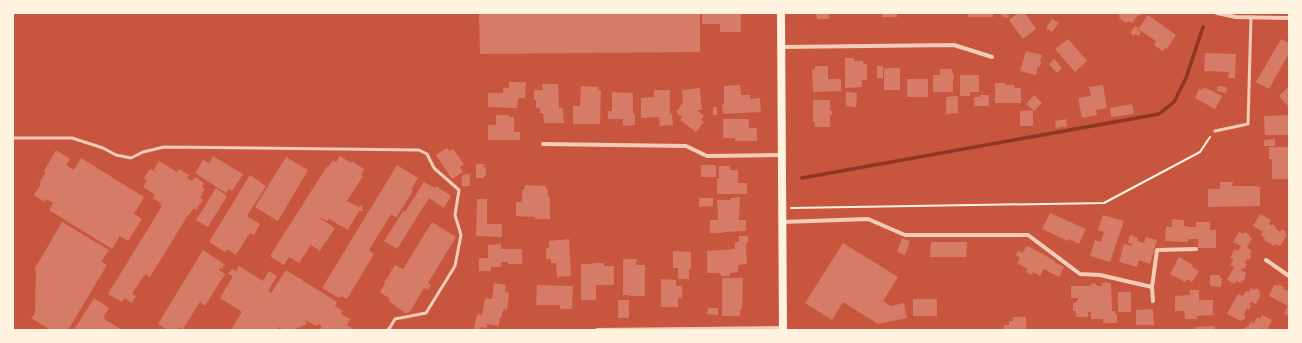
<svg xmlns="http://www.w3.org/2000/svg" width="1302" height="343" viewBox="0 0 1302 343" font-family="Helvetica,sans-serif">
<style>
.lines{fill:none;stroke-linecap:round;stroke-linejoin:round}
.stream{stroke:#8f3625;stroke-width:3.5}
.building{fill:#d67c66}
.path{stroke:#fff3e0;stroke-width:2}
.service{stroke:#f1ccb7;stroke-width:3}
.minor{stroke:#f1ccb7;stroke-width:4}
.secondary{stroke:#fff3e0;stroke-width:8}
</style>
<rect width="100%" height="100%" fill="#c8553d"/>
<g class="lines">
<path class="stream" d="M802,178L1159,114L1174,102L1186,78L1203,27"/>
</g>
<path class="building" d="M479,13H700V52L480,54Z
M702,13H741V32H720V24H702Z
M816,13H829V19H817Z
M882,13H897V17H882Z
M968,13H993V17H968Z
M1002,13H1010L1008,18L1001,16Z
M1018,13H1025L1036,29L1023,39L1009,20Z
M1119,13H1142L1139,16L1138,15L1132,23L1128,21L1126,23L1119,18L1120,16L1118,14Z
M1148,15L1176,35L1167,49L1165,48L1163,51L1154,45L1156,41L1138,29Z
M1052,19L1059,23L1052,32L1046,28Z
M1135,26L1138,28L1137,30L1141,32L1139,36L1135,34L1134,36L1130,33Z
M1068,39L1087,61L1075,72L1055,49Z
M1281,39L1289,43V53L1269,89L1256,82Z
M1026,51L1042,55L1040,61L1041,62L1040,67L1038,66L1036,75L1020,71Z
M1205,53L1236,54L1235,78H1228L1229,72L1204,71Z
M845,58H854L855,61H863V64H867V80H862V87L845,88Z
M1054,59L1062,68L1057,73L1049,64Z
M815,66H828V79H841V91L813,92L812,69L815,70Z
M877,66H883V78H877Z
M884,68H900V90H884Z
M940,69H952L953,75H954V79H953V92H933V75H940Z
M960,75H979V92H970V96H960Z
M907,79H928V97H907Z
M509,82H526L525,98H518L517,108L488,107V93H503V88H509Z
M995,83H1006V85H1014L1015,88H1021V103H995Z
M542,84H558L559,108H563L564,123H544L543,113H540V108H536V100H534V90H543Z
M740,85L741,95H750V99L760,98L761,112L723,114L722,104H724V86Z
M1103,85L1107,108L1096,110L1097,115L1082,118L1078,98L1091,96L1089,87Z
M581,86L598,87V90H601L600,124H573V106H580Z
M1218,86L1227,87L1226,93L1217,91Z
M1289,86V107L1279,96Z
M1204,87L1222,96L1215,109L1195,98L1199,89L1202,90Z
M700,88L702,110H697L704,116L701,120L704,122L696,132L680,120L682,117L676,112L683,103L682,90Z
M654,90H670V114H672L673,125L660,126L659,117L641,118V98L654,97Z
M612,92L633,93V114H635V125L623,126V119H608V111H612Z
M846,92L857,93L856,107L846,106Z
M980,95H989V106H974V97H980Z
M1034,95L1042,103L1034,111L1026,104Z
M958,96V113L946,114V97Z
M813,100H830V111H832V115H830V127H815V122H813Z
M1132,104L1134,114L1111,117L1110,108Z
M713,107H717V115H713Z
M1033,110V126H1020V111Z
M496,115H509V117H514V132H520V140H488V125H496Z
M1289,115V135H1265L1264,116Z
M723,119H749V128H757V141H735V138H723Z
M1066,119L1067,126L1056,128L1055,121Z
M1275,139V146H1264V140Z
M1269,147H1288L1289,166H1288V179H1272V159H1269Z
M447,148L449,151L453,149L464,164L460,167L463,172L452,179L436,155Z
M56,150L70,159L66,165L74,170L81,158L144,197L134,214L142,219L128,241L120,236L112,249L49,210L53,203L46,199L44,202L34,195L41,184L39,183L46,172L44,171Z
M213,156L243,174L232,191L229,189L226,193L195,173L203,160L209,163Z
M340,156L351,163L352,161L364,169L361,175L363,176L347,201L359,207L362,205L363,211H359L348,230L329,219L327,221L321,218V219L335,228L326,242H325L320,251L311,245L299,263L289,257L284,265L270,256L326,168L328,166H329L333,160L336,162Z
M286,157L308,170L278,221L255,207Z
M159,161L177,172L179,169L189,175L187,178L192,181L195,177L204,183L202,187L205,189L200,198L203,200L196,210L194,208L189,215H188L150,277L145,274L132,294L136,296L132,303L124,298L122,302L108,294L162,206L160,205L161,203L153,198L155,195L143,187L147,180L144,178L150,169L153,171Z
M476,164H484L483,168L486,167V176H484V178H476Z
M397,165L418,178L411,190L413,191L396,218L391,214L369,250L374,254L347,299L341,296L339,298L322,288Z
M701,165H716V177H701Z
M719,166H730V170H738V183H747V194H717V179H719Z
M470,174V186H462V175Z
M250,175L266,186L247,216L260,224L254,235L250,233L236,255L227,249L225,252L209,242Z
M424,182L435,188L436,186L451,196L444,208L429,198L397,249L384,241L403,211L405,212Z
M1220,182H1233L1232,186H1257V187H1260V206L1208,207V189H1220Z
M525,185L546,186V189H548V197H550V219H535V217L516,216V202H522V190H524Z
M216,188L227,196L208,227L196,220Z
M740,197L739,220H746V231L723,232V233H710V220H718L717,200H731V198Z
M699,198H713V206L699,207Z
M477,199H487V224H502V237L476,236Z
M1050,213L1086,229L1079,244L1069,239L1068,241L1042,229Z
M1260,214L1271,220L1269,224L1271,226L1272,224L1276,226L1275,228L1280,232L1282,229L1286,232L1285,234L1287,235L1280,246L1275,244L1274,246L1264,240L1265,238L1261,236L1263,232L1253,226Z
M1103,215L1124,221L1110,262L1090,256L1095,240L1101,242L1104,232L1098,230Z
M1172,219L1184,220V226H1188V227H1196V222H1210V230H1216V248H1198V239H1188V242L1165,241L1166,227H1172Z
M62,222L109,250L101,262L107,265L68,330H51L31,318L35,313L36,271L34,270Z
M432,222L456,237L428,283L431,285L428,290L424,288L410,312L405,313L389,301L390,299L380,292L385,283H384L395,265L403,269Z
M1239,232L1244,234L1245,232L1250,235L1249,237L1252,238L1247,248L1252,251L1250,254L1252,256L1249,260L1247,259L1245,263L1247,264L1244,269L1242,268L1241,270L1246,273L1244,281L1242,280L1241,283L1236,281L1235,284L1227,280L1234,267L1230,265L1234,260L1230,258L1235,249L1238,251L1241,246L1233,242Z
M1130,235L1138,238L1137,241L1144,243L1146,237L1157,240L1150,264L1139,260L1137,267L1119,262L1124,244L1132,246V244L1128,243Z
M739,236H748V243H746L747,264L738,265V272L730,273V276H721L720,273H707V251L735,249V242H739Z
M902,238L910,241L905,255L897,252Z
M569,239L571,276L557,277L556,263H551V259H546V248H549V241Z
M931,242H967L966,257H930Z
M843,243L898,277L883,301L891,306L904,303L907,318L878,324L843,302L832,320L805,303Z
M501,244V249H522V264H508V262H501V267H491V271H479V258H488V245Z
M1028,246L1055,261L1054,262L1064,267L1059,277L1044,269L1040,276L1033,272L1032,275L1026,272L1028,269L1017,263L1020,258L1016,255L1018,251L1022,253L1026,247L1027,248Z
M203,250L224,264L222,269L220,268L219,270L225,274L205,306L200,302L183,329L179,327L177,330H168L158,324Z
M673,251L691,252V269H689V279H678V268H673Z
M1179,257L1193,265L1192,267L1199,271L1192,282L1187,279L1185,282L1170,274Z
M623,259H637L636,265H645V296H629V295H623Z
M593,263H604V266H614V285H596V300H581V264H593Z
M239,266L263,281L269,271L277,276L268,291L271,293L286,270L337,302L335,306L343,311L341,314L350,319L347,325L355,330H321L320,329L322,326L318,324L316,326L305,320L307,324L298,328L297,327L295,330H283L279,327L277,330H231L242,312L220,298L233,276L228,274L232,269L236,271Z
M1210,275H1220V278H1222L1221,287L1210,286Z
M722,278H743L742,309H740V316H722Z
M661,279L676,280V286H682V298H678V307H661Z
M1107,282L1111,284L1112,311H1115V314H1117V323H1103V319H1091V312H1088V317H1076V311H1073V303H1076V301H1078V298H1071V286H1089L1091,284L1094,283L1098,286H1102V283Z
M494,283L506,285L505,292L509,293L507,310L503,309L502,317H500L499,326L487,324V328L481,327L480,330L474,329L477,314L482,315L485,298L492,299Z
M1278,284L1284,287L1283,289L1287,291L1288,289L1289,290V316L1284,313L1288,306L1269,296L1274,285L1278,286Z
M537,285L573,286L572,309H560V305H536Z
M1251,288L1255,290L1256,288L1260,291L1259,293L1261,294L1256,304L1251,302L1249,305L1251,306L1249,310L1247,308L1244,315L1246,316L1244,320L1242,319L1241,321L1227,314L1238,294L1243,296L1246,291L1249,292Z
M1190,290H1199V300H1213V315L1197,316V319H1185L1184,311H1175V296L1190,295Z
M1118,292H1131V312H1118Z
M94,298L109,308L103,318L122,330H74Z
M913,299H937V316H913Z
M618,300H629V318H618Z
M708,308H718V315L707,314Z
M1153,309L1154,325H1136V310Z
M1262,315L1272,320L1267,330L1261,328L1260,330H1244L1246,326L1248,327L1251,322L1254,323L1257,317L1260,319Z
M1013,317H1026V330H1000V329H1004V325H1009V321H1013Z
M1214,326L1215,330H1195V327Z"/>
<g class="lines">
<path class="path" d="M791,208L1104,203L1200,152L1210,137"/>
<path class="service" d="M1215,131L1248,124L1251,17
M13,138H72L103,148L116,155L131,158L143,152L164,147L419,150L427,154L434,168L459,190L455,215L461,235L455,266L426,313L395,319L389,329"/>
<path class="minor" d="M1217,13L1236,17L1289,18
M781,47L954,45L992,57
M543,144L686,146L707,156L781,155
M782,222L868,219L905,235H1028L1080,274L1100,275L1152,287
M1266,260L1289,276
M1153,301L1152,287L1157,250L1196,249
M389,329V330
M597,330L783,328"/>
<path class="secondary" d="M781,13L783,330"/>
</g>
<rect width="1302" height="343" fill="none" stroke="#fff3e0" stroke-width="28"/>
</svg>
